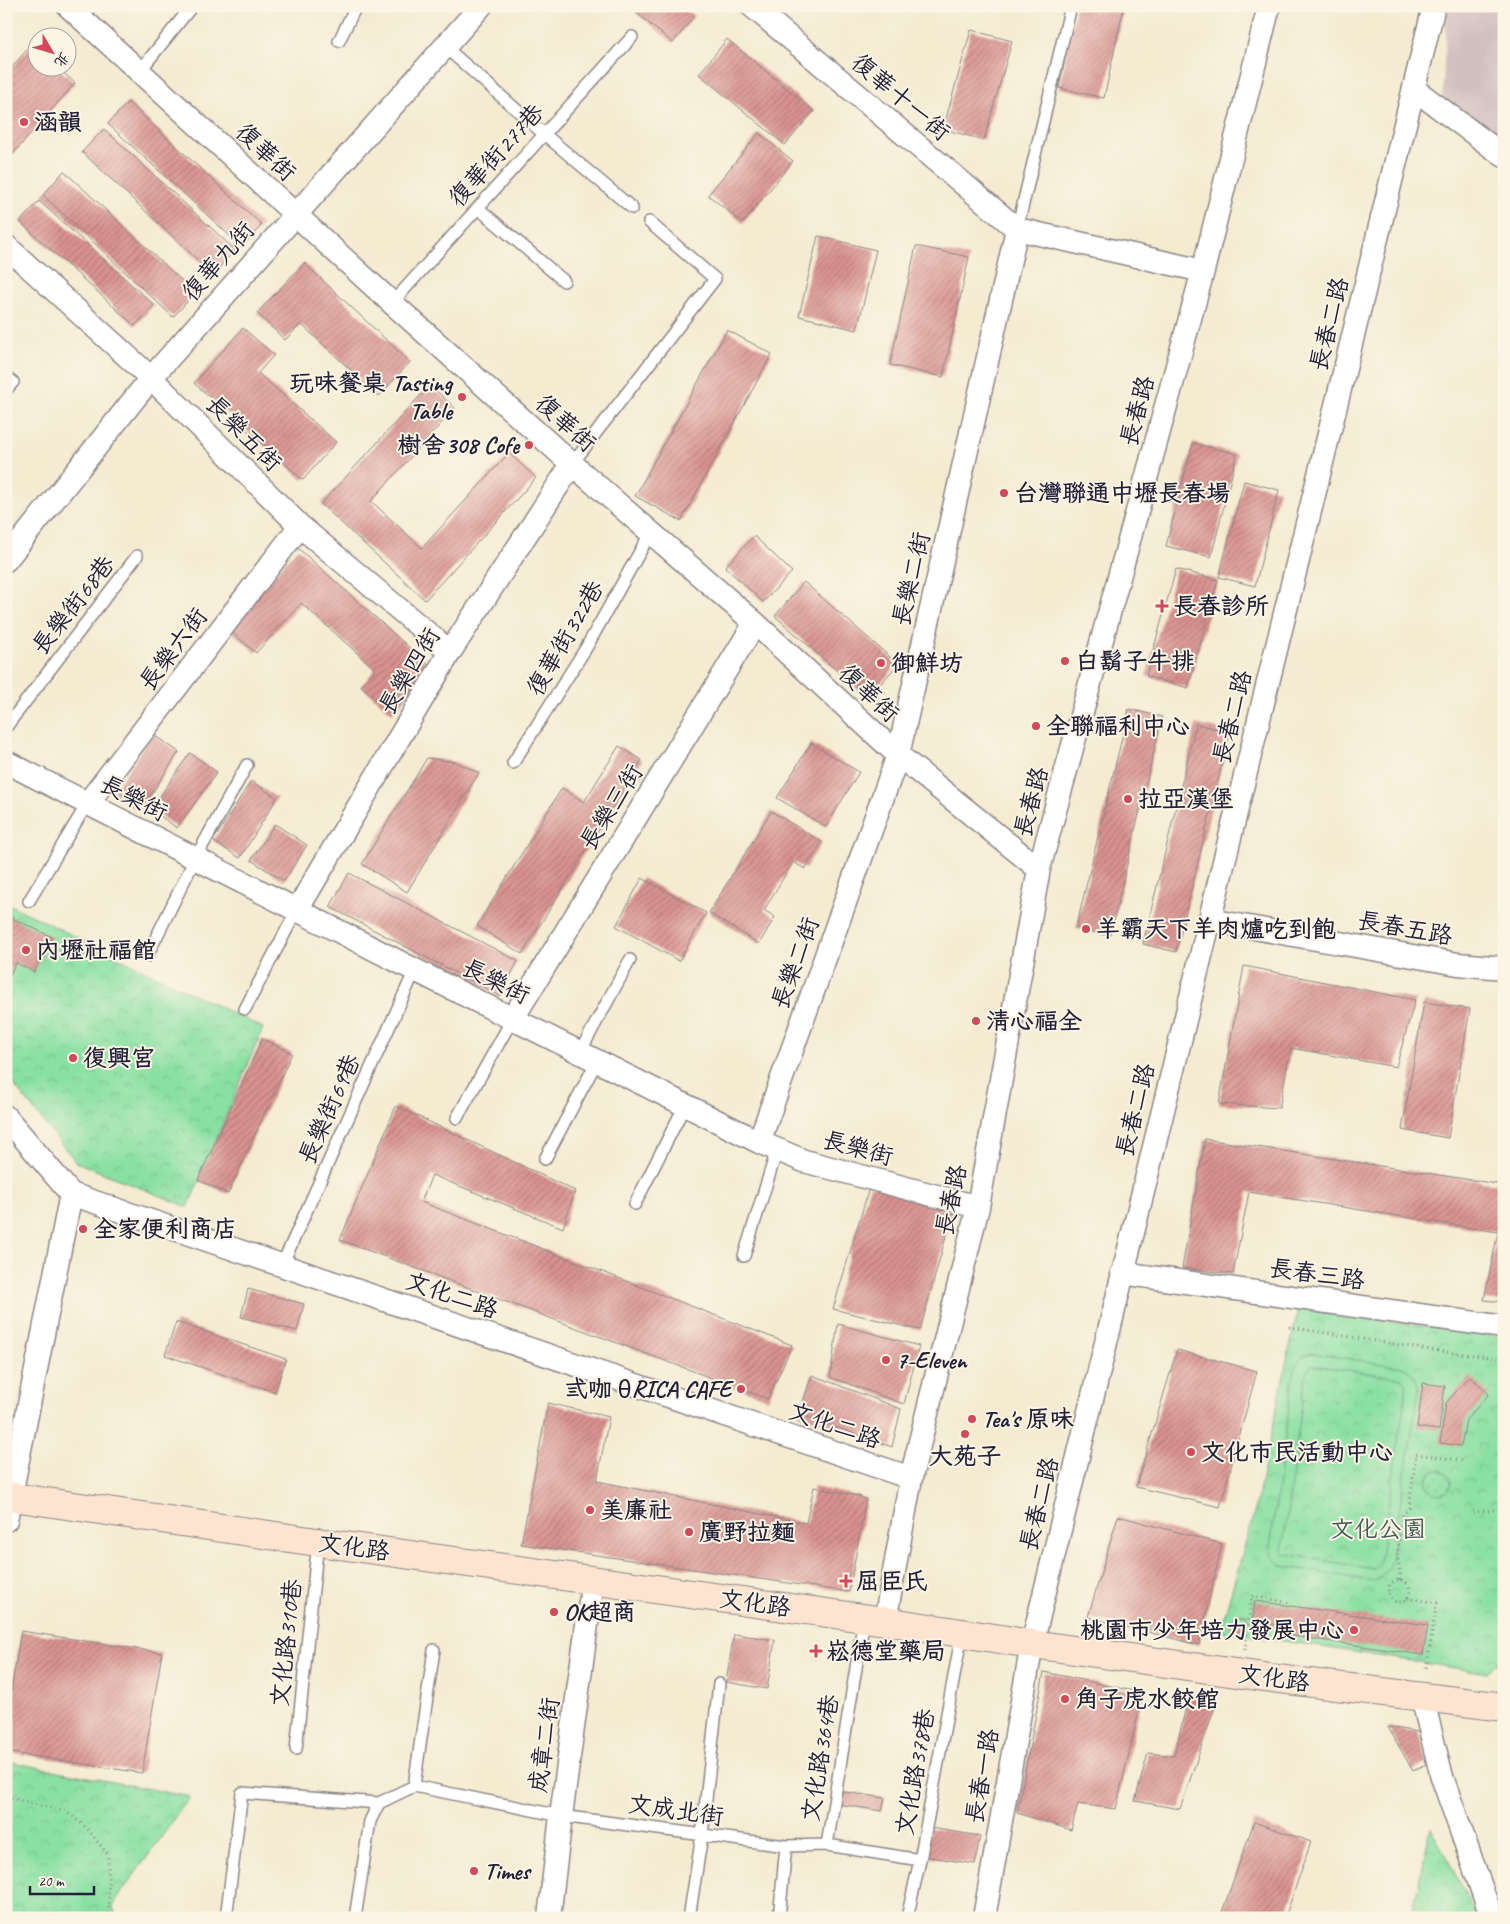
<svg xmlns="http://www.w3.org/2000/svg" width="1510" height="1924" viewBox="0 0 1510 1924" font-family="Caveat,'LXGW WenKai TC',sans-serif">
<style>
.industrial{fill:#d2bfc0}
.park{fill:url(#park-crowns);stroke:#56816f}
.garden{fill:url(#garden-dots);stroke:#56816f}
.pitch{fill:#89e0a3;stroke:#56816f;fill-rule:evenodd}
.building{fill:url(#building-hatch)}
.lines{fill:none;stroke-linecap:round;stroke-linejoin:round}
.lane-casing{stroke:#8b8686;stroke-width:14}
.street-casing{stroke:#8b8686;stroke-width:25}
.secondary-casing{stroke:#8b8686;stroke-width:30}
.path{stroke:#8b8686;stroke-width:3;stroke-dasharray:1 4;stroke-linecap:butt}
.lane{stroke:#fff;stroke-width:11}
.street{stroke:#fff;stroke-width:22}
.secondary{stroke:#fde4d1;stroke-width:28}
.poi-dot{fill:#d1495b;stroke:#fcf5e5;stroke-width:2}
.labels{text-anchor:middle;dominant-baseline:central;stroke-width:4;stroke-linejoin:round;paint-order:stroke}
.street-label{font-size:24px;fill:#22223b;stroke:#fcf5e5}
.poi-label{font-size:24px;font-weight:bold;fill:#22223b;stroke:#fcf5e5;text-anchor:start}
.park-label{font-size:24px;fill:#415b5a;stroke:#fcf5e5}
</style>
<defs>
<pattern id="park-crowns" width="20" height="18" patternUnits="userSpaceOnUse" patternTransform="scale(1.25)"><rect width="20" height="18" fill="#89e0a3"/><path d="M2 6a3 3 0 1 1 6 0M12 15a3 3 0 1 1 6 0" fill="none" stroke="#76c08d"/></pattern>
<pattern id="garden-dots" width="8" height="8" patternUnits="userSpaceOnUse" patternTransform="scale(1.25)"><rect width="8" height="8" fill="#89e0a3"/><path d="M2 2h.1M6 6h.1" fill="none" stroke="#76c08d" stroke-width="1.8" stroke-linecap="round"/></pattern>
<pattern id="building-hatch" width="6" height="6" patternUnits="userSpaceOnUse" patternTransform="scale(1.25)"><rect width="6" height="6" fill="#da9390"/><path d="M-1 1l2-2M0 6l6-6M5 7l2-2" fill="none" stroke="#b07877"/></pattern>
</defs>
<rect width="100%" height="100%" fill="#fcf5e5"/>
<filter id="ink" filterUnits="userSpaceOnUse"><feTurbulence type="fractalNoise" baseFrequency=".02" numOctaves="2"/><feDisplacementMap in="SourceGraphic" scale="10" xChannelSelector="R" yChannelSelector="G"/><feConvolveMatrix kernelMatrix="1 2 1 2 8 2 1 2 1" color-interpolation-filters="sRGB"/></filter>
<filter id="wash" filterUnits="userSpaceOnUse"><feTurbulence type="fractalNoise" baseFrequency=".0096" numOctaves="4" result="noise"/><feDisplacementMap in="SourceGraphic" scale="20" xChannelSelector="R" yChannelSelector="G"/><feGaussianBlur stdDeviation="1.12" result="paint"/><feColorMatrix in="noise" values="0 0 0 0 0 0 0 0 0 0 0 0 0 0 0 0 0 1.4 0 .05"/><feComposite in="paint" operator="in"/></filter>
<g filter="url(#wash)">
<rect width="100%" height="100%" fill="#f4ebd1"/>
<path class="industrial" d="M1447,6H1504V151L1442,104Z"/>
<path class="park" d="M6,903L263,1028L188,1207L76,1162L6,1075Z
M1298,1309L1504,1337V1658L1487,1673L1220,1631L1255,1510Z
M6,1761L190,1797L112,1906L118,1918H6Z
M1431,1827L1478,1918H1411Z"/>
<path class="garden" d="M1427 1482a12 12 0 1 1 24 0a12 12 0 1 1-24 0Z"/>
<path class="pitch" d="M1312,1353L1402,1367C1413,1372 1416,1378 1419,1389L1391,1561C1387,1571 1383,1576 1374,1581L1281,1566L1272,1556L1270,1548L1294,1370C1298,1361 1302,1356 1312,1353ZM1312,1365L1402,1378L1407,1384L1380,1562L1374,1569L1285,1554L1282,1551L1306,1373Z"/>
<g id="blocks">
<path class="building" d="M628,6H681L694,16L673,43Z
M1076,6H1124L1104,98L1059,88Z
M971,30L1012,41L984,140L943,129Z
M727,39L814,111L785,145L699,74Z
M32,44L38,49V68H58L75,83L6,162V74Z
M128,102L262,225L242,247L108,124Z
M104,129L235,250L213,274L82,152Z
M759,133L793,161L743,223L708,195Z
M64,171L195,293L173,317L43,195Z
M39,201L154,305L135,326L20,222Z
M818,236L876,250L857,330L799,316Z
M916,246L969,257L943,377L890,365Z
M304,263L410,362L379,396L301,324L285,340L257,313Z
M243,328L274,355L258,373L336,442L303,480L194,383Z
M727,330L772,354L681,521L635,496Z
M430,385L455,408L371,501L422,548L509,453L536,478L425,600L321,504Z
M1193,443L1237,454L1211,557L1166,546Z
M1244,481L1279,490L1255,586L1219,577Z
M754,536L792,572L763,602L725,567Z
M298,548L432,668L392,713L361,686L375,669L301,603L256,653L226,627Z
M1176,569L1218,580L1188,688L1146,676Z
M804,582L898,664L868,698L775,616Z
M1129,709L1162,717L1110,936L1076,928Z
M1196,724L1230,732L1176,952L1143,944Z
M152,734L179,752L140,811L113,792Z
M811,743L859,772L826,827L777,798Z
M619,746L642,760L522,954L477,926L562,788L584,802Z
M190,753L217,772L177,828L151,809Z
M427,758L456,762L479,773L407,892L362,864Z
M251,781L277,798L240,858L213,841Z
M771,811L822,842L805,869L793,862L764,910L775,917L759,944L709,913Z
M275,824L307,845L284,881L251,860Z
M349,873L518,961L500,996L330,907Z
M642,878L706,913L679,961L616,926Z
M6,915L52,937L34,972L16,963L6,982Z
M1244,966L1415,1000L1396,1067L1291,1048L1279,1108L1219,1104Z
M1424,1002L1470,1009L1448,1138L1402,1130Z
M262,1039L292,1053L228,1194L198,1180Z
M396,1106L575,1191L563,1228L432,1175L421,1202L792,1345L768,1399L340,1240Z
M1205,1139L1504,1185V1302L1484,1300L1498,1232L1249,1192L1233,1274L1182,1268Z
M870,1185L954,1207L920,1330L833,1309Z
M248,1289L304,1304L297,1331L241,1317Z
M176,1322L286,1359L275,1392L165,1355Z
M838,1324L919,1346L904,1404L830,1377Z
M1177,1350L1257,1371L1220,1507L1136,1487Z
M812,1375L901,1409L892,1447L799,1414Z
M1470,1376L1489,1394L1466,1420L1461,1446L1440,1443L1446,1403Z
M1423,1383L1445,1386L1439,1430L1417,1427Z
M548,1403L609,1417L597,1481L806,1523L814,1487L858,1496L866,1499L849,1592L521,1544Z
M1118,1516L1222,1544L1199,1645L1088,1617Z
M1255,1601L1428,1625L1423,1655L1280,1634L1281,1626L1252,1622Z
M1233,1619L1246,1621L1244,1632L1231,1630Z
M21,1631L162,1653L142,1773L6,1752V1723Z
M734,1634L775,1640L767,1689L726,1682Z
M1044,1672L1143,1693L1116,1809L1078,1804L1071,1830L1017,1813Z
M1189,1695L1217,1701L1180,1809L1135,1801L1148,1753L1174,1756Z
M1388,1727L1418,1732L1428,1763L1413,1771Z
M839,1791L885,1798L882,1811L837,1804Z
M1254,1822L1311,1842L1285,1918H1220Z
M930,1828L980,1836L975,1864L925,1856Z"/>
</g>
</g>
<g filter="url(#ink)">
<use href="#blocks" fill-opacity="0" stroke="#8b8686" stroke-width="1"/>
<g class="lines">
<defs>
<path id="lane" d="M339,41L356,6
M444,46L544,134L632,208
M139,72L192,6
M478,208L564,281
M1017,229L1071,6
M392,303L632,37
M6,377L13,382L6,390
M572,464L715,279L649,222
M6,727L137,556
M513,763L586,648L651,532
M29,901L87,804
M147,956L195,859L247,765
M245,1009L297,910
M580,1052L630,960
M457,1118L513,1018
M545,1159L597,1061
M635,1204L685,1105
M744,1256L777,1150
M282,1265L415,970
M296,1749L318,1542
M414,1786L434,1650
M827,1845L864,1619
M226,1918L242,1793L379,1803
M355,1918L370,1821L379,1803L414,1786L561,1816L786,1846L827,1845L920,1860
M689,1918L702,1835L719,1684
M779,1918L786,1846
M907,1918L920,1860L962,1633"/>
<path id="street" d="M68,6L392,303L572,464L755,623L898,755L1039,869
M752,6L1017,229
M1414,89L1504,156
M6,246L151,378L300,526L450,652
M6,560L151,378L481,6
M6,762L415,970L759,1142L804,1161L978,1207
M87,804L300,526
M297,910L450,652L572,464
M1209,920L1458,964L1504,968
M513,1018L755,623
M6,1117L71,1194L911,1478
M759,1142L898,755L1017,229L1203,271
M1122,1273L1504,1327
M6,1520L71,1194
M885,1621L911,1478L978,1207L1039,869L1203,271L1269,6
M1422,1697L1442,1777L1492,1918
M549,1918L561,1816L593,1580
M984,1918L1032,1644L1434,6"/>
<path id="secondary" d="M6,1496L303,1540L885,1621L1032,1644L1271,1678L1504,1707"/>
</defs>
<use href="#lane" class="lane-casing"/>
<use href="#street" class="street-casing"/>
<use href="#secondary" class="secondary-casing"/>
<path class="path" d="M1289,1327L1430,1350L1497,1358L1504,1360
M1473,1512L1504,1509
M1400,1580V1570L1397,1556L1402,1516L1409,1508L1416,1454L1465,1461
M1388 1591a11 11 0 1 1 22 0a11 11 0 1 1-22 0Z
M1407,1598L1437,1603L1426,1669
M1245,1650L1252,1596L1292,1603
M6,1797L67,1812L87,1828L108,1855L109,1918"/>
<use href="#lane" class="lane"/>
<use href="#street" class="street"/>
<use href="#secondary" class="secondary"/>
</g>
</g>
<g class="poi-dot">
<circle cx="24" cy="122" r="5"/>
<circle cx="462" cy="397" r="5"/>
<circle cx="529" cy="445" r="5"/>
<circle cx="1004" cy="493" r="5"/>
<path d="M1159.5 598.5h5v5h5v5h-5v5h-5v-5h-5v-5h5z"/>
<circle cx="1065" cy="661" r="5"/>
<circle cx="881" cy="663" r="5"/>
<circle cx="1036" cy="726" r="5"/>
<circle cx="1128" cy="799" r="5"/>
<circle cx="1086" cy="929" r="5"/>
<circle cx="26" cy="950" r="5"/>
<circle cx="976" cy="1021" r="5"/>
<circle cx="73" cy="1058" r="5"/>
<circle cx="83" cy="1229" r="5"/>
<circle cx="886" cy="1360" r="5"/>
<circle cx="741" cy="1389" r="5"/>
<circle cx="972" cy="1419" r="5"/>
<circle cx="965" cy="1434" r="5"/>
<circle cx="1191" cy="1452" r="5"/>
<circle cx="590" cy="1510" r="5"/>
<circle cx="689" cy="1532" r="5"/>
<path d="M843.5 1573.5h5v5h5v5h-5v5h-5v-5h-5v-5h5z"/>
<circle cx="554" cy="1612" r="5"/>
<circle cx="1354" cy="1630" r="5"/>
<path d="M813.5 1643.5h5v5h5v5h-5v5h-5v-5h-5v-5h5z"/>
<circle cx="1065" cy="1699" r="5"/>
<circle cx="474" cy="1871" r="5"/>
</g>
<g class="labels">
<g class="street-label">
<text transform="translate(901 97) rotate(40)">復華十一街</text>
<text transform="translate(266 152) rotate(43)">復華街</text>
<text transform="translate(496 155) rotate(-48)">復華街277巷</text>
<text transform="translate(218 261) rotate(-49)">復華九街</text>
<text transform="translate(1329 324) rotate(-76)">長春二路</text>
<text transform="translate(1137 411) rotate(-75)">長春路</text>
<text transform="translate(566 423) rotate(42)">復華街</text>
<text transform="translate(244 433) rotate(45)">長樂五街</text>
<text transform="translate(911 579) rotate(-77)">長樂二街</text>
<text transform="translate(73 605) rotate(-52)">長樂街68巷</text>
<text transform="translate(565 638) rotate(-60)">復華街322巷</text>
<text transform="translate(173 649) rotate(-53)">長樂六街</text>
<text transform="translate(409 671) rotate(-59)">長樂四街</text>
<text transform="translate(869 693) rotate(43)">復華街</text>
<text transform="translate(1232 717) rotate(-76)">長春二路</text>
<text transform="translate(134 798) rotate(27)">長樂街</text>
<text transform="translate(1031 802) rotate(-75)">長春路</text>
<text transform="translate(611 807) rotate(-58)">長樂三街</text>
<text transform="translate(1405 928) rotate(10)">長春五路</text>
<text transform="translate(795 963) rotate(-70)">長樂二街</text>
<text transform="translate(496 981) rotate(26)">長樂街</text>
<text transform="translate(329 1109) rotate(-66)">長樂街69巷</text>
<text transform="translate(1135 1110) rotate(-76)">長春二路</text>
<text transform="translate(858 1148) rotate(15)">長樂街</text>
<text transform="translate(951 1200) rotate(-78)">長春路</text>
<text transform="translate(1317 1274) rotate(8)">長春三路</text>
<text transform="translate(452 1295) rotate(19)">文化二路</text>
<text transform="translate(835 1425) rotate(19)">文化二路</text>
<text transform="translate(1039 1504) rotate(-76)">長春二路</text>
<text transform="translate(354 1547) rotate(8)">文化路</text>
<text transform="translate(755 1603) rotate(8)">文化路</text>
<text transform="translate(286 1643) rotate(-84)">文化路310巷</text>
<text transform="translate(1274 1678) rotate(8)">文化路</text>
<text transform="translate(544 1745) rotate(-82)">成章二街</text>
<text transform="translate(820 1758) rotate(-81)">文化路364巷</text>
<text transform="translate(915 1772) rotate(-80)">文化路378巷</text>
<text transform="translate(982 1776) rotate(-80)">長春一路</text>
<text transform="translate(676 1810) rotate(8)">文成北街</text>
</g>
<g class="poi-label">
<text x="34" y="122">涵韻</text>
<text x="452" y="383" text-anchor="end">玩味餐桌 Tasting<tspan x="452" dy="28">Table</tspan></text>
<text x="519" y="445" text-anchor="end">樹舍308 Cofe</text>
<text x="1014" y="493">台灣聯通中壢長春場</text>
<text x="1173" y="606">長春診所</text>
<text x="1075" y="661">白鬍子牛排</text>
<text x="891" y="663">御鮮坊</text>
<text x="1046" y="726">全聯福利中心</text>
<text x="1138" y="799">拉亞漢堡</text>
<text x="1096" y="929">羊霸天下羊肉爐吃到飽</text>
<text x="36" y="950">內壢社福館</text>
<text x="986" y="1021">清心福全</text>
<text x="83" y="1058">復興宮</text>
<text x="93" y="1229">全家便利商店</text>
<text x="896" y="1360">7-Eleven</text>
<text x="731" y="1389" text-anchor="end">弎咖 θRICA CAFE</text>
<text x="982" y="1419">Tea's 原味</text>
<text x="1201" y="1452">文化市民活動中心</text>
<text x="965" y="1456" text-anchor="middle">大苑子</text>
<text x="600" y="1510">美廉社</text>
<text x="699" y="1532">廣野拉麵</text>
<text x="856" y="1581">屈臣氏</text>
<text x="564" y="1612">OK超商</text>
<text x="1344" y="1630" text-anchor="end">桃園市少年培力發展中心</text>
<text x="826" y="1651">崧德堂藥局</text>
<text x="1075" y="1699">角子虎水餃館</text>
<text x="484" y="1871">Times</text>
</g>
<g class="park-label">
<text x="1378" y="1529">文化公園</text>
</g>
</g>
<rect width="1510" height="1924" fill="none" stroke="#fcf5e5" stroke-width="25"/>
<g transform="translate(52 52) rotate(128)"><circle r="24" fill="#fcf5e5" stroke="#a5a1a1"/>
<path d="M0-4L9 19L0 12L-9 19Z" fill="#d1495b"/>
<text y="-8" font-size="14" font-weight="bold" text-anchor="middle" fill="#22223b">北</text>
</g>
<path d="M30 1886v8h64v-8" fill="none" stroke="#22223b" stroke-width="2.5"/>
<text x="38" y="1886" font-size="15" fill="#22223b" stroke="#fcf5e5" stroke-width="4" paint-order="stroke">20 m</text>
</svg>
